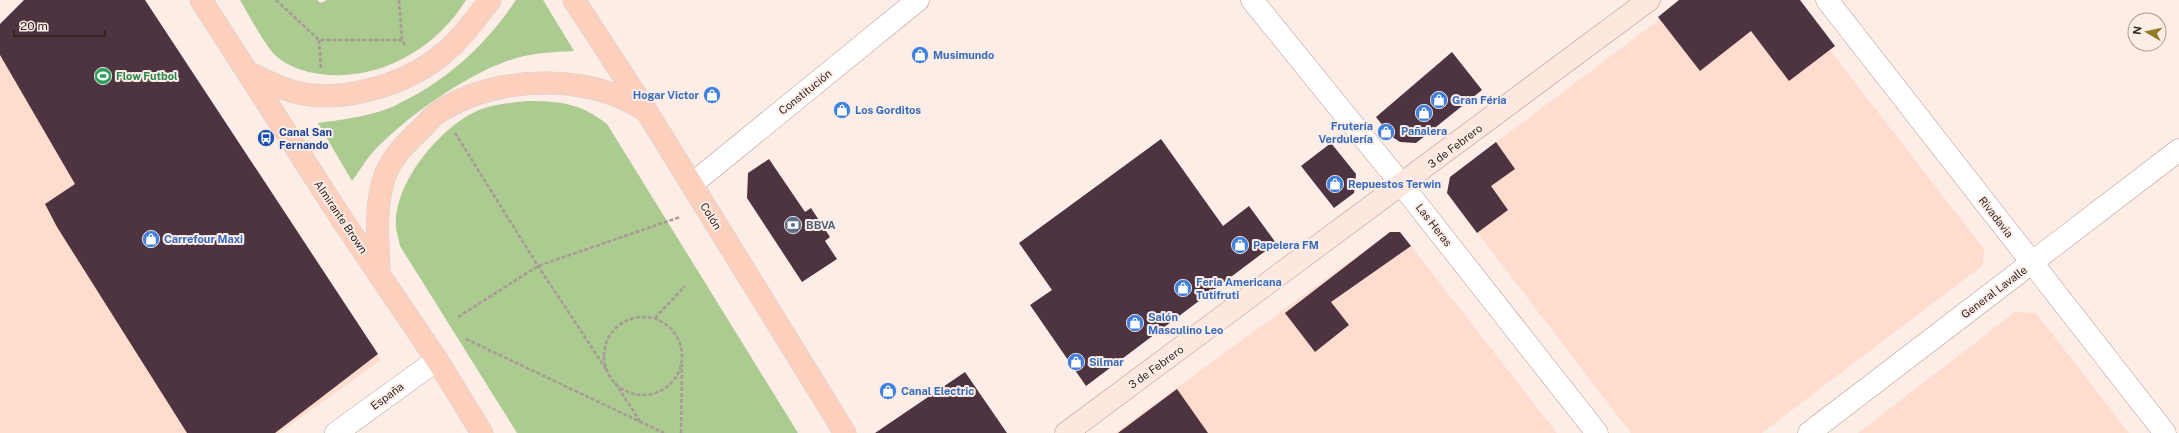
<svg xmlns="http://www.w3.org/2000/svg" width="2179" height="433" viewBox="0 0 2179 433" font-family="'Public Sans',sans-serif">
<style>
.built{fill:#ffddce}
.green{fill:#abcb90}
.building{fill:#4e3341}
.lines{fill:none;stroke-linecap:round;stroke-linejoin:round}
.street-casing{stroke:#b8988a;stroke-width:23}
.secondary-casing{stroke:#b8988a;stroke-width:23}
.primary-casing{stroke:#d2cfce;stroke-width:23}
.path{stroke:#a89a94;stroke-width:2.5;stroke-dasharray:4 2;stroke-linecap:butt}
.street{stroke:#fff;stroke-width:22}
.secondary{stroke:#fee7df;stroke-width:22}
.primary{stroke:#fdd0be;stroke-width:22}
.labels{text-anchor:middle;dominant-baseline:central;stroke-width:4;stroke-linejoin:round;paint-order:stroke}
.shop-label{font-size:11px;font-weight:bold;fill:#366cbe;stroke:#fcede7;text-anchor:start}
.leisure-label{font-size:11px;font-weight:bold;fill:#27864d;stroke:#fcede7;text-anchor:start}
.street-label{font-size:11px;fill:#332621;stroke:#fcede7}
.transit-label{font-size:11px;font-weight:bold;fill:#164399;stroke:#fcede7;text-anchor:start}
.service-label{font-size:11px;font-weight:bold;fill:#4e5e75;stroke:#fcede7;text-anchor:start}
</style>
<rect width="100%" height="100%" fill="#fcede7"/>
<path class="built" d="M24,0L225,123L381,360L279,433H0V24Z
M1685,0H1791L1984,249L1983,265L1762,433H1631L1447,193L1450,177Z
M1390,232H1400L1557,433H1115Z
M2015,312L2036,313L2129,433H1858Z"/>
<path class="green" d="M240,0H317L321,3L327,0H466C436,49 378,82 320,74C304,72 286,66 274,54C263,42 249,15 240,0Z
M516,0H543L574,51C552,52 529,53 507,61C464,76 403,119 372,153C365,161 359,172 352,181L318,123C340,120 363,117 384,110C392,108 399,103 406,100C451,77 488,42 516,0Z
M527,101C560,101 580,103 607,124L798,433H517L400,246C399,240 397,234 396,228C393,183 440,127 479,110C493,104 511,103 527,101Z"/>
<path class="building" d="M24,0H145L378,354L275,433H187L57,227L45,204L75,184L0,55V24Z
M1679,0H1800L1835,46L1789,81L1751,31L1700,71L1658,17Z
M1452,52L1482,90L1416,143L1400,142L1391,136L1376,117Z
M1161,139L1223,226L1249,206L1276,243L1086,386L1030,305L1052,290L1019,243Z
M1496,142L1515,169L1491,186L1508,210L1477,233L1447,193L1450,177Z
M1331,143L1356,174L1354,193L1334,208L1301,166Z
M769,159L805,212L811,208L830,237L825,241L837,259L802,282L747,198L748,173Z
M1390,232H1400L1411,246L1331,302L1349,325L1315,352L1285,313Z
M965,372L1007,433H875Z
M1177,389L1208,433H1118Z"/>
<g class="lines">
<defs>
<path id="street" d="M1252,0L1402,185L1597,433
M1827,0L2165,433
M692,184L918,0
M336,433L437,360
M1809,433L2179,150"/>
<path id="secondary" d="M1066,433L1649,0"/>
<path id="primary" d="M201,0L343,221L437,360L482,433
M574,0L647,112L845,433
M247,72C263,79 279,88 295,92C340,104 404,85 439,57C460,41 474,21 490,0
M379,272C378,240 374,204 386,173C394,155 408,141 422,128C428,122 434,114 442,110C490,80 563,75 615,95C625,98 635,105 645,110"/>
</defs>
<use href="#street" class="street-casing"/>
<use href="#secondary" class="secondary-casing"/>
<use href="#primary" class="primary-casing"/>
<path class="path" d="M276,0L319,40H402
M399,0L402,40L406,47
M319,40L321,69
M455,133L538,266L608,372
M458,317L538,266L680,217
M604 356a39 39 0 1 1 78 0a39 39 0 1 1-78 0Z
M655,318L685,286
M466,339L664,433
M615,383L640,421
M681,433L682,364"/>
<use href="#street" class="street"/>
<use href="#secondary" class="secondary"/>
<use href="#primary" class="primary"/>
</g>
<defs>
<symbol id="shop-disc" viewBox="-11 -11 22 22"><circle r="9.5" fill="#3f7fe0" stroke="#fcede7"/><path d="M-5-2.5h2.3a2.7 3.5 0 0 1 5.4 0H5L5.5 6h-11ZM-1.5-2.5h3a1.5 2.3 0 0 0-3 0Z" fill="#fff"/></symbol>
<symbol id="stadium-disc" viewBox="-11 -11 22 22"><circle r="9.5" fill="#2e9e5b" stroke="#fcede7"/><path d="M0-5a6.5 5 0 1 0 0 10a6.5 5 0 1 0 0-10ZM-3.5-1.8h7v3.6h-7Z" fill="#fff"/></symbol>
<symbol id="bus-disc" viewBox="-11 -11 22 22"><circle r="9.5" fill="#1a4fb4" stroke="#fcede7"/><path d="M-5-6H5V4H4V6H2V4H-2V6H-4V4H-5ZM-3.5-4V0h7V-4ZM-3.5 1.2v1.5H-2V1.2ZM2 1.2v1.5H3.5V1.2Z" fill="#fff"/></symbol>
<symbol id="bank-disc" viewBox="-11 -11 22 22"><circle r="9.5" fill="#5c6f8a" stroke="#fcede7"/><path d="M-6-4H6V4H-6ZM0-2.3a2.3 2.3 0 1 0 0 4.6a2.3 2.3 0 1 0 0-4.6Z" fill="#fff"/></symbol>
</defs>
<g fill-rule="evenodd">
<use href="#shop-disc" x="910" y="45" width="20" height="20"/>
<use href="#stadium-disc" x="93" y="66" width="20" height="20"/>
<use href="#shop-disc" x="702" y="85" width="20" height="20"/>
<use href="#shop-disc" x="1429" y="90" width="20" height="20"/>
<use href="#shop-disc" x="832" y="100" width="20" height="20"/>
<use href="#shop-disc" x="1414" y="103" width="20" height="20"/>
<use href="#shop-disc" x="1376" y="122" width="20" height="20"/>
<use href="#bus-disc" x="256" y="128" width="20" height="20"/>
<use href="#shop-disc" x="1325" y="174" width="20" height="20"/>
<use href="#bank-disc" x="783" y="215" width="20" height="20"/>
<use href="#shop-disc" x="141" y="229" width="20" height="20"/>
<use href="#shop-disc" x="1230" y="235" width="20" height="20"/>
<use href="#shop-disc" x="1173" y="278" width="20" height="20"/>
<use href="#shop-disc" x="1125" y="313" width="20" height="20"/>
<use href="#shop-disc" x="1066" y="352" width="20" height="20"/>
<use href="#shop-disc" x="878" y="381" width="20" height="20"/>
</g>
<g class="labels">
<g class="shop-label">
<text x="933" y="55">Musimundo</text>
<text x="699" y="95" text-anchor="end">Hogar Victor</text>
<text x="1452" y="100">Gran Féria</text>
<text x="855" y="110">Los Gorditos</text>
<text x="1373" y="126" text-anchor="end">Frutería<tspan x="1373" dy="13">Verdulería</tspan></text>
<text x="1424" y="131" text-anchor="middle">Pañalera</text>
<text x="1348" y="184">Repuestos Terwin</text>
<text x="164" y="239">Carrefour Maxi</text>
<text x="1253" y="245">Papelera FM</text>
<text x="1196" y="282">Feria Americana<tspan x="1196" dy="13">Tutifruti</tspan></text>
<text x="1148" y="317">Salón<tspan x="1148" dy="13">Masculino Leo</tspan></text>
<text x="1089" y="362">Silmar</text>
<text x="901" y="391">Canal Electric</text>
</g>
<g class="leisure-label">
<text x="116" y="76">Flow Futbol</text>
</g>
<g class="street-label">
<text transform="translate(805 92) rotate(-39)">Constitución</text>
<text transform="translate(1455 146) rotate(-37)">3 de Febrero</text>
<text transform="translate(711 216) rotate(58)">Colón</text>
<text transform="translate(341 217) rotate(56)">Almirante Brown</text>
<text transform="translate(1996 217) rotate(52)">Rivadavia</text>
<text transform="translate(1434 225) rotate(52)">Las Heras</text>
<text transform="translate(1994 292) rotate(-37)">General Lavalle</text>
<text transform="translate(1156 367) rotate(-36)">3 de Febrero</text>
<text transform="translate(387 396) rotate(-36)">España</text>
</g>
<g class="transit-label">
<text x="279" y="132">Canal San<tspan x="279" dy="13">Fernando</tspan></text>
</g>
<g class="service-label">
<text x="806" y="225">BBVA</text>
</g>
</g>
<g transform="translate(2147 32) rotate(279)"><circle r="19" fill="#fcede7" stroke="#ac9d98"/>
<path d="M0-3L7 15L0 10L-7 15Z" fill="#917c23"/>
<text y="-6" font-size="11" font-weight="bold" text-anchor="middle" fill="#332621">N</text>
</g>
<path d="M14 30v6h91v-6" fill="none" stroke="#332621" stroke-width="2"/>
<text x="20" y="30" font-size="12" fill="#332621" stroke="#fcede7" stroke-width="3" paint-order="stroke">20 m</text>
</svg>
